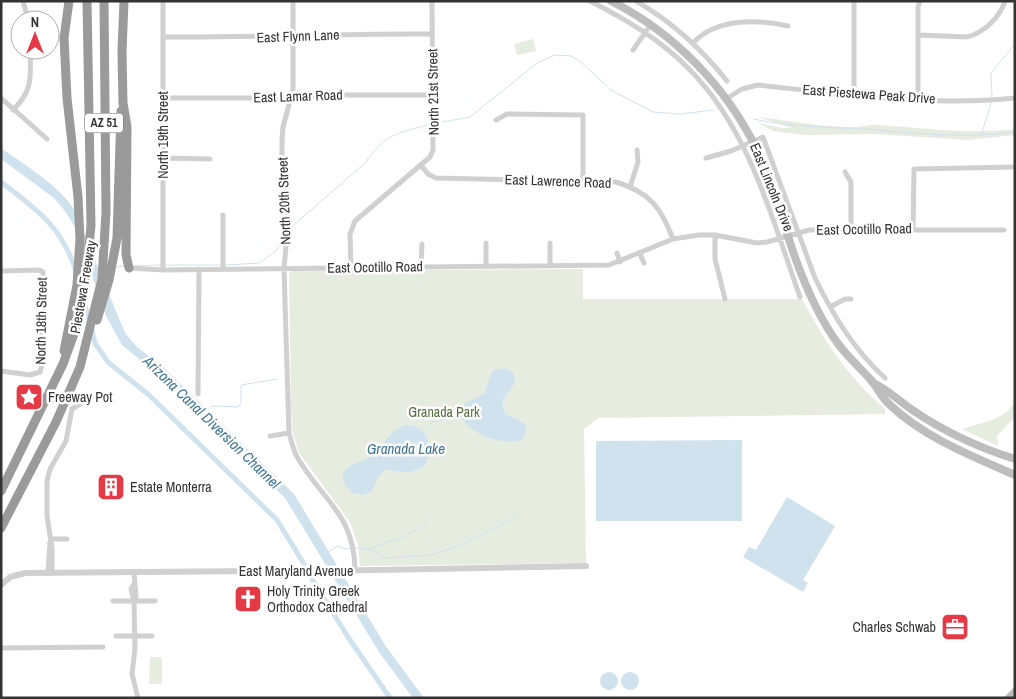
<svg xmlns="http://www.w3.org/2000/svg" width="1016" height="699" viewBox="0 0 1016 699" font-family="'Archivo Narrow',sans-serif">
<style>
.green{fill:#e6ecdf}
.water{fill:#cfe2ee}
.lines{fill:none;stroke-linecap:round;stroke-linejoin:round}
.stream{stroke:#cfe2ee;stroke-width:1}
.canal{stroke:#cfe2ee;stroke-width:5}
.minor{stroke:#d0d0d0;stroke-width:5}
.tertiary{stroke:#d0d0d0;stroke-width:6}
.secondary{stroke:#bdbdbd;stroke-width:8}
.motorway{stroke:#9a9a9a;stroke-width:9}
.labels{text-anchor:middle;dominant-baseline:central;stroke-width:5;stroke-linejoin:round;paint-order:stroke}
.shield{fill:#fff;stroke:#707070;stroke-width:1}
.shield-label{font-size:12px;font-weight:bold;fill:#333}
.street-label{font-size:14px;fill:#333;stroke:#fff}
.poi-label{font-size:14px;fill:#333;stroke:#fff;text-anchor:start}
.park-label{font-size:14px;fill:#56703f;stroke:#fff}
.water-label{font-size:15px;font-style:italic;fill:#3f7597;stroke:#fff}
</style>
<rect width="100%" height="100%" fill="#fff"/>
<path class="green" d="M533,39L536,51L517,55L514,44Z
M758,117C787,120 827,128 854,127C863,127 871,124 881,125C925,128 970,135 1015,129V135L968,140L874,134L805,135L773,131L758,123L782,128H792Z
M583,269V299H802C824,341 849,378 885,409V414L598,418L584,429L586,563L360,566L358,545L350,522L299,453L292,429L291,408L289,273L291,271Z
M1015,402V417L997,436L998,446L962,429C981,423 1004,420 1015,402Z
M150,657H162V684H149Z"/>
<path class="water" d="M1,148C26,166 56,183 74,209L125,333L137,347L160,364L294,494L385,645L424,698H413L379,652L285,498L155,372L122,345L106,316L76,229L65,211L54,198L1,159Z
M505,368L514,374L515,381C513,390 504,394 503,402C500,419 520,416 527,427L524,438C508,450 454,430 462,408C466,399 478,399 485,393L492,371Z
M406,425C429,425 435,450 424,467L411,472L385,470L378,477L372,491L363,495L352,493C325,465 364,464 375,454C387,442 389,430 406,425Z
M742,440V521H596V441Z
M787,497L835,526L803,580L808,583L803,592L743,557L749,547L756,550Z
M600 681a9 9 0 1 1 18 0a9 9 0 1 1-18 0Z
M621 681a9 9 0 1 1 18 0a9 9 0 1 1-18 0Z"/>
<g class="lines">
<path class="stream" d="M992,97L991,73L1015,44
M753,119C790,127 826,127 863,129C914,133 964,139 1015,132
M442,122L470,117L537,63L555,55L571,56L582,63L611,90L653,112L680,114L713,110
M981,135L992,101
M289,229L365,163C385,134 395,134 427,125
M166,265H222
M226,265L259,263L276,251L285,235
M133,266L162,265
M116,267L124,266
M207,410L212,406L238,407L241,403V385L277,379
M425,428L432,422L462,416
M355,548L373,550L385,558L431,555L456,547L518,516
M369,549C399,536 406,542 433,515
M328,552L338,546L345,549L351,548"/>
<path class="canal" d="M1,182C35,208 63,227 76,272
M84,301L95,343L108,362L149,395L277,520L304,564
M312,579L348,637L390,698"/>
<path class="minor" d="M23,1L28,20
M293,1V90L283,127L282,140V163L287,187V236L284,268L289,433C291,440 293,448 296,455C320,499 355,513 355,571
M590,1C627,20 661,40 690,70C750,131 772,219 800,297
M636,1C672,22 702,49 727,81
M918,35L967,37C984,33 1000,17 1005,1
M164,37C253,38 342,33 432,34
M693,43C716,18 757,19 788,26
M633,50L647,30
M854,94V1
M1,98L47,139
M164,98H284L319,95H432
M726,99L742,89L758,85C842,94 931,107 1015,98
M918,99V7L920,1
M13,110C33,91 31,76 30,50
M496,120L507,114L583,115V180
M163,158L210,159
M706,158L731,151L763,137L815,278C833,315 854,350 885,378
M421,165L428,174L436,178L616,182C649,192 661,207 673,239
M845,172L851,182V229
M630,187L638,162L637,150
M913,229L914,169L1015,167
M715,235V259L725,299
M486,243V266
M617,253L620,262
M640,254L644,263
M421,266L422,244
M550,266V243
M351,267L350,234L355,221L430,157L433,150L432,1
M129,268L163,270L609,265L673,239L699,235H715L757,243L767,242L809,230H1004
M223,269V215
M163,270V1
M1,271L39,270L43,272L42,365L40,372L30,375L1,371
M830,307L845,299H851
M198,394L199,269
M270,436L289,433
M51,539H67
M48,573L50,542
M52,573V548L47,516V481L50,469L66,441L72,409L85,401
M134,584L131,589L134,601L135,649L132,674L138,698
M113,601H155
M134,601L136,597L134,572
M116,636H152
M1,648L103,647"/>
<path class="tertiary" d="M1,585L10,577L25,573L377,570L586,566"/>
<path class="secondary" d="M611,1C674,33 726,86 757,150C774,185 783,224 796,260C807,290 820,320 839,345C849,358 861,369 872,381C878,389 882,398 890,405C925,438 972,456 1015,475
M872,382C889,390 901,403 917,413C947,433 980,448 1015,459
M1009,698L1015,692"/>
<path class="motorway" d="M124,1L122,52L123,103L127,127L126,255L129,268
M97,320L109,280L117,238L121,111
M64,351L77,285L80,239L78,197L67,98L64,38L69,1
M1,491L63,364L74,334L84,292L91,226L87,1
M1,528L56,422L80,367L102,279L106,212L104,1"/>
</g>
<defs>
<symbol id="sight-square" viewBox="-11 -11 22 22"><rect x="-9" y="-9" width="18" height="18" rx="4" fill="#e63946" stroke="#fff"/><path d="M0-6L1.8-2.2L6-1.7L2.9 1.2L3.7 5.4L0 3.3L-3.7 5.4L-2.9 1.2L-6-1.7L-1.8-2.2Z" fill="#fff"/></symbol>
<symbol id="building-square" viewBox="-11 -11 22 22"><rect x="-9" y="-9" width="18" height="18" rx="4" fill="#e63946" stroke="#fff"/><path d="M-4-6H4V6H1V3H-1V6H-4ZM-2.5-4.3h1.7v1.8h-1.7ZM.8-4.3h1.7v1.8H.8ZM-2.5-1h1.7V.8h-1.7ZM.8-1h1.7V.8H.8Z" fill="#fff"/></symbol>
<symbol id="church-square" viewBox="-11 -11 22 22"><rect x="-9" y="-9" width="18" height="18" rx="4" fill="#e63946" stroke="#fff"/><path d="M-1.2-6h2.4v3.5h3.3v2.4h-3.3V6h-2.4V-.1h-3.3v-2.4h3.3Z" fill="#fff"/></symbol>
<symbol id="office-square" viewBox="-11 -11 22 22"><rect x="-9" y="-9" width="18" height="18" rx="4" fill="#e63946" stroke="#fff"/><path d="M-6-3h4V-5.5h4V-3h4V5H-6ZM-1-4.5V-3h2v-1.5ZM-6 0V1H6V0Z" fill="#fff"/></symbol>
</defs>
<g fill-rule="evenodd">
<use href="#sight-square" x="13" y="381" width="32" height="32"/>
<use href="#building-square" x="95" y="471" width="32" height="32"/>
<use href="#church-square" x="232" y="583" width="32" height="32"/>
<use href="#office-square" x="939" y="611" width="32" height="32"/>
</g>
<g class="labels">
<rect class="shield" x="85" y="113.5" width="38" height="19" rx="4"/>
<g class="shield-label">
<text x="104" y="123">AZ 51</text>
</g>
<g class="street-label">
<text transform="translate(298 36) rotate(-2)">East Flynn Lane</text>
<text transform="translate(433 92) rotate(-91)">North 21st Street</text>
<text transform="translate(869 94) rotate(4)">East Piestewa Peak Drive</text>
<text transform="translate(298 96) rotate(-2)">East Lamar Road</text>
<text transform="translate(163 135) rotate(-90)">North 19th Street</text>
<text transform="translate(558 181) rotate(2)">East Lawrence Road</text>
<text transform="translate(772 187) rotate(68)">East Lincoln Drive</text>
<text transform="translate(284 201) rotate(-92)">North 20th Street</text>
<text transform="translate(864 229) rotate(-1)">East Ocotillo Road</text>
<text transform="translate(375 267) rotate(-1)">East Ocotillo Road</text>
<text transform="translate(83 287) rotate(-80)">Piestewa Freeway</text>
<text transform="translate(41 321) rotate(-89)">North 18th Street</text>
<text x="296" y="571">East Maryland Avenue</text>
</g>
<g class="poi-label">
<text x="48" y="397">Freeway Pot</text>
<text x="130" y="487">Estate Monterra</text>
<text x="267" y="591">Holy Trinity Greek<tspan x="267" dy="16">Orthodox Cathedral</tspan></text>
<text x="936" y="627" text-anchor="end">Charles Schwab</text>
</g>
<g class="park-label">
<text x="444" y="412">Granada Park</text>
</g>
<g class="water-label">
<text transform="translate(212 422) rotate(44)">Arizona Canal Diversion Channel</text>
<text x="406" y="448">Granada Lake</text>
</g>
</g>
<rect width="1016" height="699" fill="none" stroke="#333333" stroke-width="5"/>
<g transform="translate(35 35)"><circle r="24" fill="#ffffff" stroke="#adadad"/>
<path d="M0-4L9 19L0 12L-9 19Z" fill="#e63946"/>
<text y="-8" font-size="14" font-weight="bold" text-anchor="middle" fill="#333333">N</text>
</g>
</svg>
